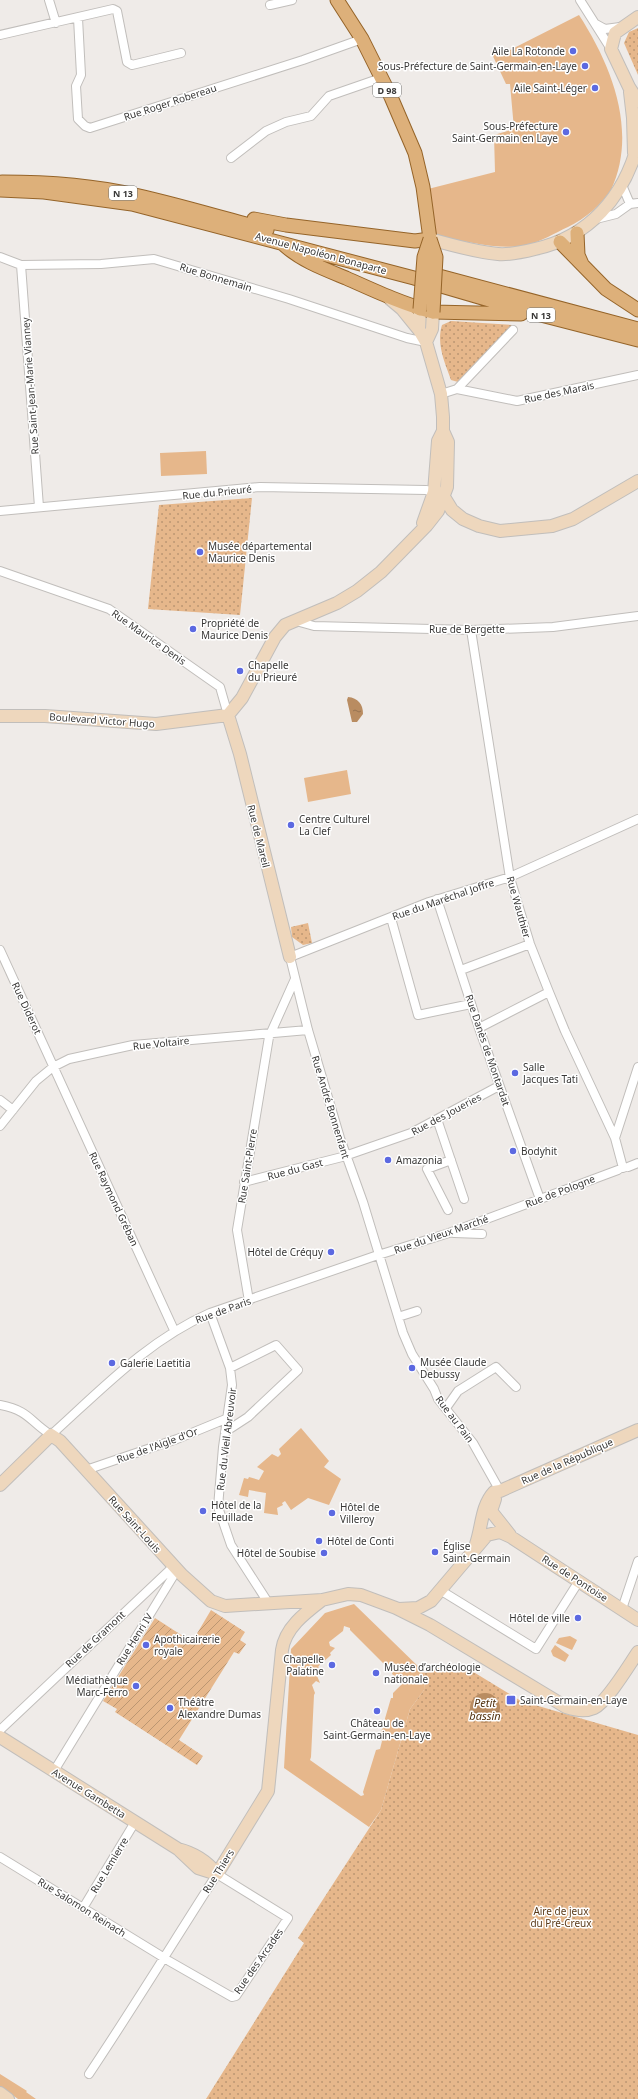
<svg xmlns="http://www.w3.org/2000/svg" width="638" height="2099" viewBox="0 0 638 2099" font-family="'Noto Sans',sans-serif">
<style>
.grass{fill:#e6b78b;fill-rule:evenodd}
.park{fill:url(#park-dots)}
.garden{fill:url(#garden-furrows)}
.water{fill:url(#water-ripples)}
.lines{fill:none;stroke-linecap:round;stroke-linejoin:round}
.street-casing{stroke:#c1bebb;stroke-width:10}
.secondary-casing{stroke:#c1bebb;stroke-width:14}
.primary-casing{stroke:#956429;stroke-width:15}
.street{stroke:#fff;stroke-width:8}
.secondary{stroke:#eed7bd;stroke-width:12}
.primary{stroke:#ddb07a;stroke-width:13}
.primary-bridge-casing{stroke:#956429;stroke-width:15;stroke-linecap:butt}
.primary-bridge{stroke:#ddb07a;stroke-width:13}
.poi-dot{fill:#5c69e1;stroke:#fff;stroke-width:1.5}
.labels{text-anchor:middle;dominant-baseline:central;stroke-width:3;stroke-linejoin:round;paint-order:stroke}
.shield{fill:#fff;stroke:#747473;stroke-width:1}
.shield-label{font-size:9px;font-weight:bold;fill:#393837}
.poi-label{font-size:10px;fill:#393837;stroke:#fff;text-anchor:start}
.street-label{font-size:10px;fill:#393837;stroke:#fff}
.park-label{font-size:10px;fill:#5b3a19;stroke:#fff}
.water-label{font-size:11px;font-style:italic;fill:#52320f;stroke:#fff}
</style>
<defs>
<pattern id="park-dots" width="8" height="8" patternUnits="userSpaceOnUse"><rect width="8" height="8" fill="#e6b78b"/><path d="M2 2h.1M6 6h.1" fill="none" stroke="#bb9672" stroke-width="1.8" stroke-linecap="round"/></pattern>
<pattern id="garden-furrows" width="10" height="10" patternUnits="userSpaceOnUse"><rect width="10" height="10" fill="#e6b78b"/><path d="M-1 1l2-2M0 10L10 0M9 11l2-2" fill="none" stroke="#bb9672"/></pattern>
<pattern id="water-ripples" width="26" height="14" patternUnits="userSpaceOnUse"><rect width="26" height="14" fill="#b98c61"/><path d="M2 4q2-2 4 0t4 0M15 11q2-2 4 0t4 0" fill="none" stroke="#977351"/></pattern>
</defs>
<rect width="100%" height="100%" fill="#efebe8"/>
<path class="grass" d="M579,15C612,66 638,132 611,190C600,206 586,218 568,227C555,233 540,242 527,245C499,251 467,241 439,237L432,231L428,189L495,172L494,135L514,129L510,84H506L491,52L498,49L500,52L508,51Z
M206,451L207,474L161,476L160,453Z
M347,770L351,794L308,802L304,778Z
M301,1428L329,1461L324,1467L341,1479L329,1505L308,1498L291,1510L285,1501L282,1503L283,1505L277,1508L278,1515L264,1513L266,1493L249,1490L248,1497L239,1495L244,1478L248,1479L249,1477L259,1480L264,1471L257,1467L272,1454L278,1457L281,1454L279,1449Z
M354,1604L425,1673L424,1690L410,1709L381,1810L369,1827L284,1768L291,1649L325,1613ZM344,1626L350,1628V1630L389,1669L393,1670L392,1674L403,1683L393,1693V1698H391L379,1739L382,1741L380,1749L376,1750L363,1792L364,1795L361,1796L310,1760L311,1757L314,1695L315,1693L312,1685L316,1681L320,1683L315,1671L319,1667L318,1666H319L321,1662L322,1663L331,1655L330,1653L335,1648L330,1646L329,1642L343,1631Z
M570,1636L577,1640L572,1650L556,1643L559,1638Z
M555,1645L569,1655L565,1662L553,1656L551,1651Z
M0,2074L27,2091L26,2092L36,2099H18L0,2086Z"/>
<path class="park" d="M638,28V75L624,43L629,32Z
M451,321L512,325L458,382L451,380C445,363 436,344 442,325Z
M252,498L240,615L148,609L159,505Z
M308,923L312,943L303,945L292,937L291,927Z
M462,1665L521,1701L638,1735V2099H206L304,1943L298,1938L381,1810L410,1709L424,1690L425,1673L444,1666L457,1673Z"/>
<path class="garden" d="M211,1610L245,1632L240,1640L246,1644L239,1654L234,1652L179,1740L203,1756L197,1765L115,1712L117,1709L103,1701L155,1618L192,1642Z"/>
<path class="water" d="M348,697C358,698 363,704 363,714L357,722H352L347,700Z
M470 1708a15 15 0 1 1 30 0a15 15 0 1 1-30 0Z"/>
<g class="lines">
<defs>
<path id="street" d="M49,0L56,23
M580,0L611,49
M270,5L292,0
M78,18L81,75L76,86L78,119L85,126L90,128L303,60L362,39
M596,24L605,29L620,27
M0,35L113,9L117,11L127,62L132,65L181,53
M231,158L266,131L286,122L311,116L329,96L381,78
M622,185L630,204
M596,219L616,214L630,204L638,203
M0,257L21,265L101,264L154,259L289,299L407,338L426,342
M21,265L39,507
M457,389L517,401L638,375
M441,394L457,389L513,330
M0,511L260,487L426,490L434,492
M0,571L109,609L220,687L228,715
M296,621L314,626L471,630L553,627L638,616
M471,630L510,878L530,944L549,992L565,1031L615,1138L623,1168
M437,899L479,1028L540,1199
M391,918L418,1015L471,1004
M0,950L174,1330
M461,970L530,944
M479,1028L549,992
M0,1100L13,1110
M437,1119L464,1199
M0,1126L36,1081L53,1067L69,1059L133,1045L308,1030
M615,1138L638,1067
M628,1167L638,1163
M244,1182L342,1157L411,1133L499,1086
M448,1210L427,1169L451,1160
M454,1233L482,1234
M249,1301L237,1230L269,1037L295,979
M210,1313L230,1368L232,1385L223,1447L218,1507L231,1545L269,1604
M398,1317L417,1311
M0,1405C30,1411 28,1420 51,1435C101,1390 148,1340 210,1313L375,1256L449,1233L618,1170
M446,1408L458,1391L496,1367L516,1387
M225,1432L248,1417L298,1370L276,1345L230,1368
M86,1470L177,1439L228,1418
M500,1491L473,1443L438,1399L434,1389L412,1354L403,1333L363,1202L340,1138L308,1030L290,957L429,902L510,877L638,819
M440,1590L536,1649L579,1581
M622,1609L638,1561
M0,1730L174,1566
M54,1771L177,1570
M0,1857L83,1908L158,1954L169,1961L232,1997L236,1996L288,1918L217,1874C174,1941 133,2008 89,2074
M83,1908L135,1822"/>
<path id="secondary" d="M638,17L615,33L611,49L629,87L638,101
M630,92L633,118L634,153
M430,239C451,245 476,252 498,254C510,255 523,252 535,249C589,237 624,197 638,144
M390,299L402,309L419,330
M420,309L419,330L426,342L441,394L443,417V431L438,441L434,492L423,523
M426,342L432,329L433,312
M444,497L452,510L463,519L479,526L500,531L552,526L573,519L638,481
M228,715L242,698L275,637L285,625L337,603L357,591L381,572L427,525L438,511L447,487L448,442L443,431
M228,715L240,754L290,957
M0,716H45L156,724L228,715
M0,1485L51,1435L60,1441L182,1575L211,1601L225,1606L322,1600L348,1594L361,1595L396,1608L430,1625L566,1707C575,1710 585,1712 594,1708C607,1702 629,1665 638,1652
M495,1499L491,1511L510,1535
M476,1544C482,1527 481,1506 494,1492L500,1491L638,1430
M399,1609L418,1608L431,1601L487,1535L500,1532L511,1537L638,1620
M0,1737L178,1849C194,1853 207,1861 217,1874
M180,1851L198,1868L217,1874
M217,1874L268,1791L282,1650C285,1628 305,1613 322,1600
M0,2093L8,2099"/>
<path id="primary" d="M2,182C47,182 92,185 135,195C180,205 223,218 267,230
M0,190L44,192L132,204L414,278L537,314L638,340
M254,219L286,225L415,241L430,239L423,187L415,153L391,97L362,39L337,0
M577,233L578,255L582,264
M560,242L606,289L638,310
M284,245C302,261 324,269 346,278C375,291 403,304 433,312L521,314
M439,276L638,329"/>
</defs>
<use href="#street" class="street-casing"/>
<use href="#secondary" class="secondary-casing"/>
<use href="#primary" class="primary-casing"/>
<use href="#street" class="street"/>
<use href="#secondary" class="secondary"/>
<use href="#primary" class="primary"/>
<defs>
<path id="primary-bridge" d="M430,239L436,257L433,312
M420,309L424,257L430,239"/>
</defs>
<use href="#primary-bridge" class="primary-bridge-casing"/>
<use href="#primary-bridge" class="primary-bridge"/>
</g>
<g class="poi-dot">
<circle cx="573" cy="51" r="4"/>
<circle cx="585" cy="66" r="4"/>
<circle cx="595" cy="88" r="4"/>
<circle cx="566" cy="132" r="4"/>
<circle cx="200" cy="552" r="4"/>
<circle cx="193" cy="629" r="4"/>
<circle cx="240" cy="671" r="4"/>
<circle cx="291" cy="825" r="4"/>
<circle cx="515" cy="1073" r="4"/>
<circle cx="513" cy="1151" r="4"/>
<circle cx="388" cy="1160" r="4"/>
<circle cx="331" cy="1252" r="4"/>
<circle cx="112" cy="1363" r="4"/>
<circle cx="412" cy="1368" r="4"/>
<circle cx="203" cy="1511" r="4"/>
<circle cx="332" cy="1513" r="4"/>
<circle cx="319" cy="1541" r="4"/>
<circle cx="435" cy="1552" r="4"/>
<circle cx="324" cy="1553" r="4"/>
<circle cx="578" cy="1618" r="4"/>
<circle cx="146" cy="1645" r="4"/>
<circle cx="332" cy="1665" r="4"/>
<circle cx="376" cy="1673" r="4"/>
<circle cx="136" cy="1686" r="4"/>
<rect x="506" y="1695" width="10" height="10" rx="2"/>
<circle cx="170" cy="1708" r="4"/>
<circle cx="377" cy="1711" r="4"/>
</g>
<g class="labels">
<g class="shield">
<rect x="373" y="83" width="28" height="14" rx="3"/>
<rect x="109" y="186" width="28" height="14" rx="3"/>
<rect x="527" y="308" width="28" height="14" rx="3"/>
</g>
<g class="shield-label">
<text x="387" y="90">D 98</text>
<text x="123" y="193">N 13</text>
<text x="541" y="315">N 13</text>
</g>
<g class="poi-label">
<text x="565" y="51" text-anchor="end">Aile La Rotonde</text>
<text x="577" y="66" text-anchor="end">Sous-Préfecture de Saint-Germain-en-Laye</text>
<text x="587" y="88" text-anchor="end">Aile Saint-Léger</text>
<text x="558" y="126" text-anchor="end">Sous-Préfecture<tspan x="558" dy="12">Saint-Germain en Laye</tspan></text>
<text x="208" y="546">Musée départemental<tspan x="208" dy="12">Maurice Denis</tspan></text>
<text x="201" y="623">Propriété de<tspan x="201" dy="12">Maurice Denis</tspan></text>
<text x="248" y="665">Chapelle<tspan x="248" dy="12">du Prieuré</tspan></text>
<text x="299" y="819">Centre Culturel<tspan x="299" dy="12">La Clef</tspan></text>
<text x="523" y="1067">Salle<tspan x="523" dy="12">Jacques Tati</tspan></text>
<text x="521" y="1151">Bodyhit</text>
<text x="396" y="1160">Amazonia</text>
<text x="323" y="1252" text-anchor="end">Hôtel de Créquy</text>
<text x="420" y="1362">Musée Claude<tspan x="420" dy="12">Debussy</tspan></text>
<text x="120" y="1363">Galerie Laetitia</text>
<text x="211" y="1505">Hôtel de la<tspan x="211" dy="12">Feuillade</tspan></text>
<text x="340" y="1507">Hôtel de<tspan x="340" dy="12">Villeroy</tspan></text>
<text x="327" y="1541">Hôtel de Conti</text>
<text x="443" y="1546">Église<tspan x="443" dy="12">Saint-Germain</tspan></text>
<text x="316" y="1553" text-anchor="end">Hôtel de Soubise</text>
<text x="570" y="1618" text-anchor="end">Hôtel de ville</text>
<text x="154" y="1639">Apothicairerie<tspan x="154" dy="12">royale</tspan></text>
<text x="324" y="1659" text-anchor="end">Chapelle<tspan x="324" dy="12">Palatine</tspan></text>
<text x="384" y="1667">Musée d’archéologie<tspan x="384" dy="12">nationale</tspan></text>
<text x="128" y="1680" text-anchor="end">Médiathèque<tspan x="128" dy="12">Marc-Ferro</tspan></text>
<text x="520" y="1700">Saint-Germain-en-Laye</text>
<text x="178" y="1702">Théâtre<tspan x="178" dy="12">Alexandre Dumas</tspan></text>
<text x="377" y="1723" text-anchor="middle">Château de<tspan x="377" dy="12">Saint-Germain-en-Laye</tspan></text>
</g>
<g class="street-label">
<text transform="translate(170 102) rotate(-18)">Rue Roger Robereau</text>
<text transform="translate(321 253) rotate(15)">Avenue Napoléon Bonaparte</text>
<text transform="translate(216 277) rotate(17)">Rue Bonnemain</text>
<text transform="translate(30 386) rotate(-94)">Rue Saint-Jean-Marie Vianney</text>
<text transform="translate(559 392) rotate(-12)">Rue des Marais</text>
<text transform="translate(217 492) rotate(-6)">Rue du Prieuré</text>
<text x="467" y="629">Rue de Bergette</text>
<text transform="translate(149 637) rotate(35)">Rue Maurice Denis</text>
<text transform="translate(102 720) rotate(4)">Boulevard Victor Hugo</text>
<text transform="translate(259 836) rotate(76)">Rue de Mareil</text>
<text transform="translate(443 899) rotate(-19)">Rue du Maréchal Joffre</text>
<text transform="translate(519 907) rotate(74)">Rue Wauthier</text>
<text transform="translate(27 1008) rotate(65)">Rue Diderot</text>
<text transform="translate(161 1043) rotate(-6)">Rue Voltaire</text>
<text transform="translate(488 1050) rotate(71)">Rue Danès de Montardat</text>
<text transform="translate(331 1107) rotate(73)">Rue André Bonnenfant</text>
<text transform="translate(446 1114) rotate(-28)">Rue des Joueries</text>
<text transform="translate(247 1166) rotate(-81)">Rue Saint-Pierre</text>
<text transform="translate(295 1169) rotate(-15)">Rue du Gast</text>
<text transform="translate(560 1191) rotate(-21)">Rue de Pologne</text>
<text transform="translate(114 1199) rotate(65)">Rue Raymond Gréban</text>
<text transform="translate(441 1234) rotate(-19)">Rue du Vieux Marché</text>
<text transform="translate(223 1310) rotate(-20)">Rue de Paris</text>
<text transform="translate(455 1419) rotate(53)">Rue au Pain</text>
<text transform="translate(226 1439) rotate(-83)">Rue du Vieil Abreuvoir</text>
<text transform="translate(157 1445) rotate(-20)">Rue de l'Aigle d'Or</text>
<text transform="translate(567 1461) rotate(-24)">Rue de la République</text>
<text transform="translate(135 1524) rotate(48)">Rue Saint-Louis</text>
<text transform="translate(575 1578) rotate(33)">Rue de Pontoise</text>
<text transform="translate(95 1639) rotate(-43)">Rue de Gramont</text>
<text transform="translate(134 1639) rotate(-58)">Rue Henri IV</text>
<text transform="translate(89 1793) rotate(32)">Avenue Gambetta</text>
<text transform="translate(109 1865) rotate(-59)">Rue Lemierre</text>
<text transform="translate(218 1871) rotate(-58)">Rue Thiers</text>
<text transform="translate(82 1907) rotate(32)">Rue Salomon Reinach</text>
<text transform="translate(258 1961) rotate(-55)">Rue des Arcades</text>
</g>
<g class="park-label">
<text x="561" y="1911">Aire de jeux<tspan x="561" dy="12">du Pré-Creux</tspan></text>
</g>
<g class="water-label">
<text x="485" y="1702">Petit<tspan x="485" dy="13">bassin</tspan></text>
</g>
</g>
</svg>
